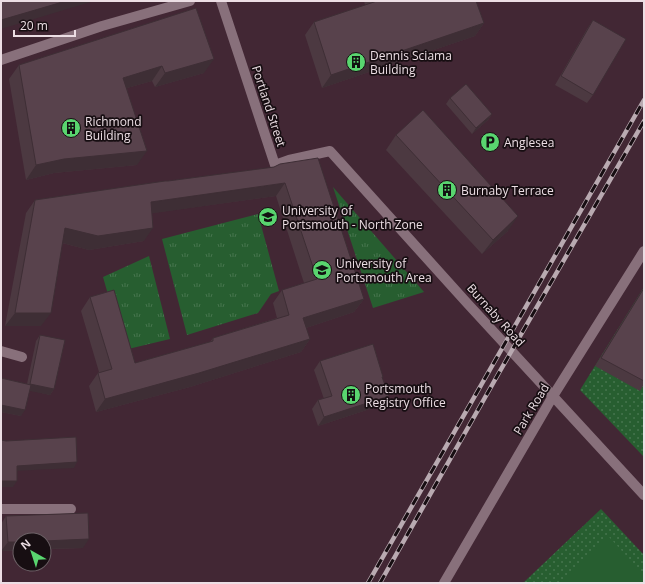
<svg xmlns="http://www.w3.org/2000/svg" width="645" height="584" viewBox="0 0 645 584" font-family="'Open Sans',sans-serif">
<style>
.built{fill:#422734;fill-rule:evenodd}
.grass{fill:url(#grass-tufts)}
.park{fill:url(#park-dots)}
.pitch{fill:#275e30}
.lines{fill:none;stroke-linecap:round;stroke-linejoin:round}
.minor{stroke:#88707b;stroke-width:10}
.rail-casing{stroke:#b9aab1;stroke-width:4.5}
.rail{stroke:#170e12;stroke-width:3;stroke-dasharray:9;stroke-linecap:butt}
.wall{fill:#4c3941}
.shaded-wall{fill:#3e2e35}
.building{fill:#58424c;stroke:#3e2e35}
.labels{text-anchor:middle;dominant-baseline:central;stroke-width:3.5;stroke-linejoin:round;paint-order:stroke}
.poi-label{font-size:12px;fill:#ecdee4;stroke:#170e12;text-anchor:start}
.street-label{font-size:12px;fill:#ecdee4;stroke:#170e12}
</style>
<defs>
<pattern id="grass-tufts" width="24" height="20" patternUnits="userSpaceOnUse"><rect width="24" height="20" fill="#275e30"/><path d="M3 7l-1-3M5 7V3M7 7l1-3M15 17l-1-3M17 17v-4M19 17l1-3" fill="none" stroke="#46754e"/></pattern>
<pattern id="park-dots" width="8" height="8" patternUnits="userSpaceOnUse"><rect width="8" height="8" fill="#275e30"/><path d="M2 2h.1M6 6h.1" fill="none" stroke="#46754e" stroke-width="1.8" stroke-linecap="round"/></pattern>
</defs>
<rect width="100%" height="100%" fill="#35212b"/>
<path class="built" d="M1,1H644V583H1ZM20,540H44V564H20Z"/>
<path class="grass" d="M333,187L424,292L373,308Z
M258,214L279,291L271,294L258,313L187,335L162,239Z
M149,256L170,339L124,350L103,277Z"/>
<path class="park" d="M644,287V457L580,390Z
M601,509L644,555V583H523Z"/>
<path class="pitch" d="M609,537L644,575V583H559Z"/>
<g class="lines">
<path class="minor" d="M221,1L275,165L289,160L330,151L467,303L644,495
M1,60L102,26L190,1
M1,351L22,357
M1,509H71
M444,583L553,396L644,251"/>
<defs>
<path id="rail" d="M368,583L644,100
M380,583L500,371L644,121"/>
</defs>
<use href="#rail" class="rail-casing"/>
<use href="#rail" class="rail"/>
</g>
<path class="wall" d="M364,1H476L484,23L475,36L322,88L305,35L314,22L365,5Z
M196,8L204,73L155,87L152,81L127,88L137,165L54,173L26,180L9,79L19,65Z
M593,20V95L587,103L555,85L587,29Z
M450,98L492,114L488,120L472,134L446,104Z
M396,135L508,231L482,254L386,150Z
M274,167L364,299L354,312L306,328L310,339L301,352L190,387L96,412L89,386L98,373L99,372L81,311L90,297L135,363L210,342L213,338L277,318L273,303L282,290L304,283L276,196L152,213L144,241L89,250L62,243L41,326H5L26,213L35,200L168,181Z
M644,287V384L640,391L595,366Z
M40,335L54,389L50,395L29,390L21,416L1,412V378L27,384L36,341Z
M320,361L383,378L382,405L318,426L312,409L318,400L324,399L314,370Z
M6,516L83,548L1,551V524Z"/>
<path class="shaded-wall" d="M66,1H94L1,29V20Z
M484,23L475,36L322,88L331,75Z
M214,59L204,73L155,87L165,73Z
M162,66L152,81L113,92L123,78Z
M492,114L488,120L472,134L476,128Z
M147,151L137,165L54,173L26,180L36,165L64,159Z
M285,183L276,196L141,215L151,202Z
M518,216L508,231L482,254L493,240Z
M65,228H153L144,241L89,250L55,241Z
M364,299L354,312L294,332L303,318Z
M15,313H51L41,326H5Z
M310,339L301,352L190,387L96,412L105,399Z
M30,384L54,389L50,395L25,390Z
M389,396L382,405L318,426L324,417Z
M1,405L25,410L21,416L1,412Z
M77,462L74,468L14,471L17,466Z
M1,481H17L13,487H1Z
M89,539L83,548L44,549V541Z
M8,542H20V550L1,551Z"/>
<path class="building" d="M1,1H66L1,20Z
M377,1H476L484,23L331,75L314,22Z
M196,8L214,59L165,73L162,66L123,78L147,151L64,159L36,165L19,65Z
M593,20L626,39L593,95L561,76Z
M466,84L492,114L476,128L450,98Z
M423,110L518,216L493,240L396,135Z
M318,158L364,299L303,318L310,339L199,373L105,399L98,373L112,369L90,297L114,290L135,363L213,341V338L289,315L282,290L317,279L285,183L151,202L153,228L98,236L65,228L51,313H15L35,200L165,181H168L274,167L280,164Z
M644,288V381L601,358Z
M40,335L65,340L54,389L30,384Z
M373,344L383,377H382L389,396L324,417L318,400L332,396L320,361Z
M1,378L31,385L25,410L1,405Z
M76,437L77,462L17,466V481H1V440L6,441Z
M88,513L89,539L44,541V540H20V542H8L6,516Z
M164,582V583H136Z"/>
<defs>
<symbol id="building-disc" viewBox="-11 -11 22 22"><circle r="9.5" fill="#59d56f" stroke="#170e12"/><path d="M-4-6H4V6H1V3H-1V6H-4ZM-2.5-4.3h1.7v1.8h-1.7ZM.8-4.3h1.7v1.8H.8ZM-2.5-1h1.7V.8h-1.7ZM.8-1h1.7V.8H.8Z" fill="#111"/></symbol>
<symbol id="parking-disc" viewBox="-11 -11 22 22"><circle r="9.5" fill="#59d56f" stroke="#170e12"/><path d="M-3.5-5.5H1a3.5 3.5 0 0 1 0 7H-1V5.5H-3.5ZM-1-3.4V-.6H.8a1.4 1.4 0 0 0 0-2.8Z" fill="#111"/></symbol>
<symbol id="university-disc" viewBox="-11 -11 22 22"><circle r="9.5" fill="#59d56f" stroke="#170e12"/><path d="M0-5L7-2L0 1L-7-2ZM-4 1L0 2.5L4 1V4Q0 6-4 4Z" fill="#111"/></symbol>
</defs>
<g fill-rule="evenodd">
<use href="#building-disc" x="345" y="51" width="22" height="22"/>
<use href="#building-disc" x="60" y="117" width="22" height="22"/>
<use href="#parking-disc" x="479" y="131" width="22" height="22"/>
<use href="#building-disc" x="436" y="179" width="22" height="22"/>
<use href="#university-disc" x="257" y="206" width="22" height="22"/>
<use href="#university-disc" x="311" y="259" width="22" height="22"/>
<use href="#building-disc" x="340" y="384" width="22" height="22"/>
</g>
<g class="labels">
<g class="poi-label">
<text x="370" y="55">Dennis Sciama<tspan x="370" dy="14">Building</tspan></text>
<text x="85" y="121">Richmond<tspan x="85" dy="14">Building</tspan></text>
<text x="504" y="142">Anglesea</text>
<text x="461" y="190">Burnaby Terrace</text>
<text x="282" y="210">University of<tspan x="282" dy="14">Portsmouth - North Zone</tspan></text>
<text x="336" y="263">University of<tspan x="336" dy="14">Portsmouth Area</tspan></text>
<text x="365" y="388">Portsmouth<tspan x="365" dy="14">Registry Office</tspan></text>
</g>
<g class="street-label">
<text transform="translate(269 106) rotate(72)">Portland Street</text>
<text transform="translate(496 315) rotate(48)">Burnaby Road</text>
<text transform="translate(531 409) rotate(-59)">Park Road</text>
</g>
</g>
<rect width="645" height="584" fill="none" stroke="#ecdee4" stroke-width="4"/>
<g transform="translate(32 552) rotate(321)"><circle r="19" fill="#170e12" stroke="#6c6166"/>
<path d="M0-3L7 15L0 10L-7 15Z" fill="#59d56f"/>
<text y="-6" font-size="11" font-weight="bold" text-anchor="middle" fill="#ecdee4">N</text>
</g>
<path d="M14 30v6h61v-6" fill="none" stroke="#ecdee4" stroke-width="2"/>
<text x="20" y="30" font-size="12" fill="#ecdee4" stroke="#170e12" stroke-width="3" paint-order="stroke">20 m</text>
</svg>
